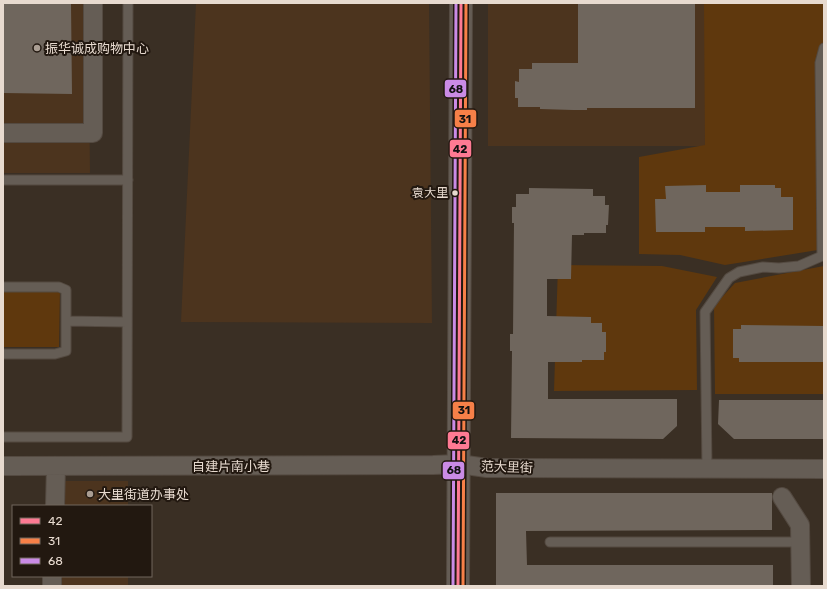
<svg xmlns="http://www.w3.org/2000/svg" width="827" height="589" viewBox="0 0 827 589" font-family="Rubik,'Noto Sans SC',sans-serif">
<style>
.built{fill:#4c341e}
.green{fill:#5f380d}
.building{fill:#6f665d}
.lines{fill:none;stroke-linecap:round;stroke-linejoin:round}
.service-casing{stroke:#544a41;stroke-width:11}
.minor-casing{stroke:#544a41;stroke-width:20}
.tertiary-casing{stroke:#544a41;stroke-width:24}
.service{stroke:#655d55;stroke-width:9}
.minor{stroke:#655d55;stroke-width:18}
.tertiary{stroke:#655d55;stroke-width:22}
.bus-1-casing{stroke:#221810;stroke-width:6}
.bus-2-casing{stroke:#221810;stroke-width:6}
.bus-3-casing{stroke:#221810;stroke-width:6}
.bus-1{stroke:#fe7a93;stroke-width:3}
.bus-2{stroke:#f78048;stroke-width:3}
.bus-3{stroke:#ca8be6;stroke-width:3}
.poi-dot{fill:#aa9e93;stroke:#221810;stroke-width:1.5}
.bus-dot{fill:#e7dacf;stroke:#221810;stroke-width:1.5}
.labels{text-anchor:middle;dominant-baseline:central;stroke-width:4;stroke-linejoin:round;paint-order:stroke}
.bus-label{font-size:12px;fill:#e7dacf;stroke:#221810;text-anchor:end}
.poi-label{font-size:13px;fill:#e7dacf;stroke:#221810;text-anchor:start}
.street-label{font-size:13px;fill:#e7dacf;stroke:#221810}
.line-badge{stroke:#221810;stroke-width:1.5}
.pale-badge-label{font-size:11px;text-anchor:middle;font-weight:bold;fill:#111}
</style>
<rect width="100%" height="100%" fill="#3a2f24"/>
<path class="built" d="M3,3H88L90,173H3Z
M196,3H429L432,323L181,322Z
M488,3H705V146H488Z
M52,481H128V506H51Z
M51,576H128V586H51Z"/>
<path class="green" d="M704,3H824V249L725,265L680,255L639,254V157L705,145Z
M558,265L662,266L717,277L696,310L697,390L554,391Z
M824,266V394H715L714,306L735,283Z
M3,286L60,287L59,347H3Z"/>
<path class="building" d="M3,3H71L72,94L3,93Z
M578,3H695V108H587V110H573L540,109V107H518V98H515V81L519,82V69H532V63H578Z
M706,185V192H740V185H775V188H781V197H793V230L745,231V227H705V232H656L655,199H666L665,186Z
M529,188L593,189V196H605V205H609L608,225H606V233H584V235H572L571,279H547V316L591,317V323H602V332H606V352H604V360H582V362H548V399H677V426L663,439L511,438L512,351H510V334H513L514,223H512V207H516V194H529Z
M741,325L824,326L823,362H739V358H733V329H741Z
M719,400H824V439H734L718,424Z
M496,493H772V530L526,531L527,565H773V586H496Z"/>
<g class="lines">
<defs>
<path id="service" d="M3,180H128
M3,287H59L66,290V351L55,354H3
M66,321L127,322
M3,437H127L128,3
M707,469L705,312L729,278L739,272L763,267L779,268L799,266L822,256L820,63L824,48
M550,542H800"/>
<path id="minor" d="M3,133H93V3
M3,466L433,465L459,464L487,468L824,469
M782,497L800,525L801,586
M55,506L56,466
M52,586V576"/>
<path id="tertiary" d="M458,586L461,3"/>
</defs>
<use href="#service" class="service-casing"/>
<use href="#minor" class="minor-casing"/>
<use href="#tertiary" class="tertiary-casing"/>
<use href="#service" class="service"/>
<use href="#minor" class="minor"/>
<use href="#tertiary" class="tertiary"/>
<defs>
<path id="bus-1" d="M458,586L461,3"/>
<path id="bus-2" d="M463,586L466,3"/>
<path id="bus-3" d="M453,586L456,3"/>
</defs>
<use href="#bus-1" class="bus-1-casing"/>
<use href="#bus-2" class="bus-2-casing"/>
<use href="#bus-3" class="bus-3-casing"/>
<use href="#bus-1" class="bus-1"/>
<use href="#bus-2" class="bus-2"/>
<use href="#bus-3" class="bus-3"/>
</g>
<g class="poi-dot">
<circle cx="37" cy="48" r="4"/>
<circle cx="90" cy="494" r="4"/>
</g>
<circle class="bus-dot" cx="455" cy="193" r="3.5"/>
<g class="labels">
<g class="bus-label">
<text x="448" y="193">袁大里</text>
</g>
<g class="poi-label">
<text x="45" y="48">振华诚成购物中心</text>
<text x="98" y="494">大里街道办事处</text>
</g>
<g class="street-label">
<text x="231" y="466">自建片南小巷</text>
<text transform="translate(507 467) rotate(2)">范大里街</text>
</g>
</g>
<g class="line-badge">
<rect x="444" y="79" width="23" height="19" rx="4" fill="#ca8be6"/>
<rect x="454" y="109" width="23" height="19" rx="4" fill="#f78048"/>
<rect x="449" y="139" width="23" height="19" rx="4" fill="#fe7a93"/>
<rect x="452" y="401" width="23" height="19" rx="4" fill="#f78048"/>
<rect x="447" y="431" width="23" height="19" rx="4" fill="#fe7a93"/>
<rect x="442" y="461" width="23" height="19" rx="4" fill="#ca8be6"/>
</g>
<g class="pale-badge-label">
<text x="456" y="93">68</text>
<text x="465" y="123">31</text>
<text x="460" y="153">42</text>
<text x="464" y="414">31</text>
<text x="459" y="444">42</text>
<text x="454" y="474">68</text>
</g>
<rect width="827" height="589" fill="none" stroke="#e7dacf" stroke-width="8"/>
<rect x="12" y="505" width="140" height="72" fill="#221810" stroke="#71665c"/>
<rect x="20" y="518" width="20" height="6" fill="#fe7a93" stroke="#71665c"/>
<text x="48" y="525" font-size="12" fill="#e7dacf">42</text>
<rect x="20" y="538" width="20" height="6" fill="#f78048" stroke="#71665c"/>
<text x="48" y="545" font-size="12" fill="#e7dacf">31</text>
<rect x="20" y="558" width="20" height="6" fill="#ca8be6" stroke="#71665c"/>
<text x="48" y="565" font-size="12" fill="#e7dacf">68</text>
</svg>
